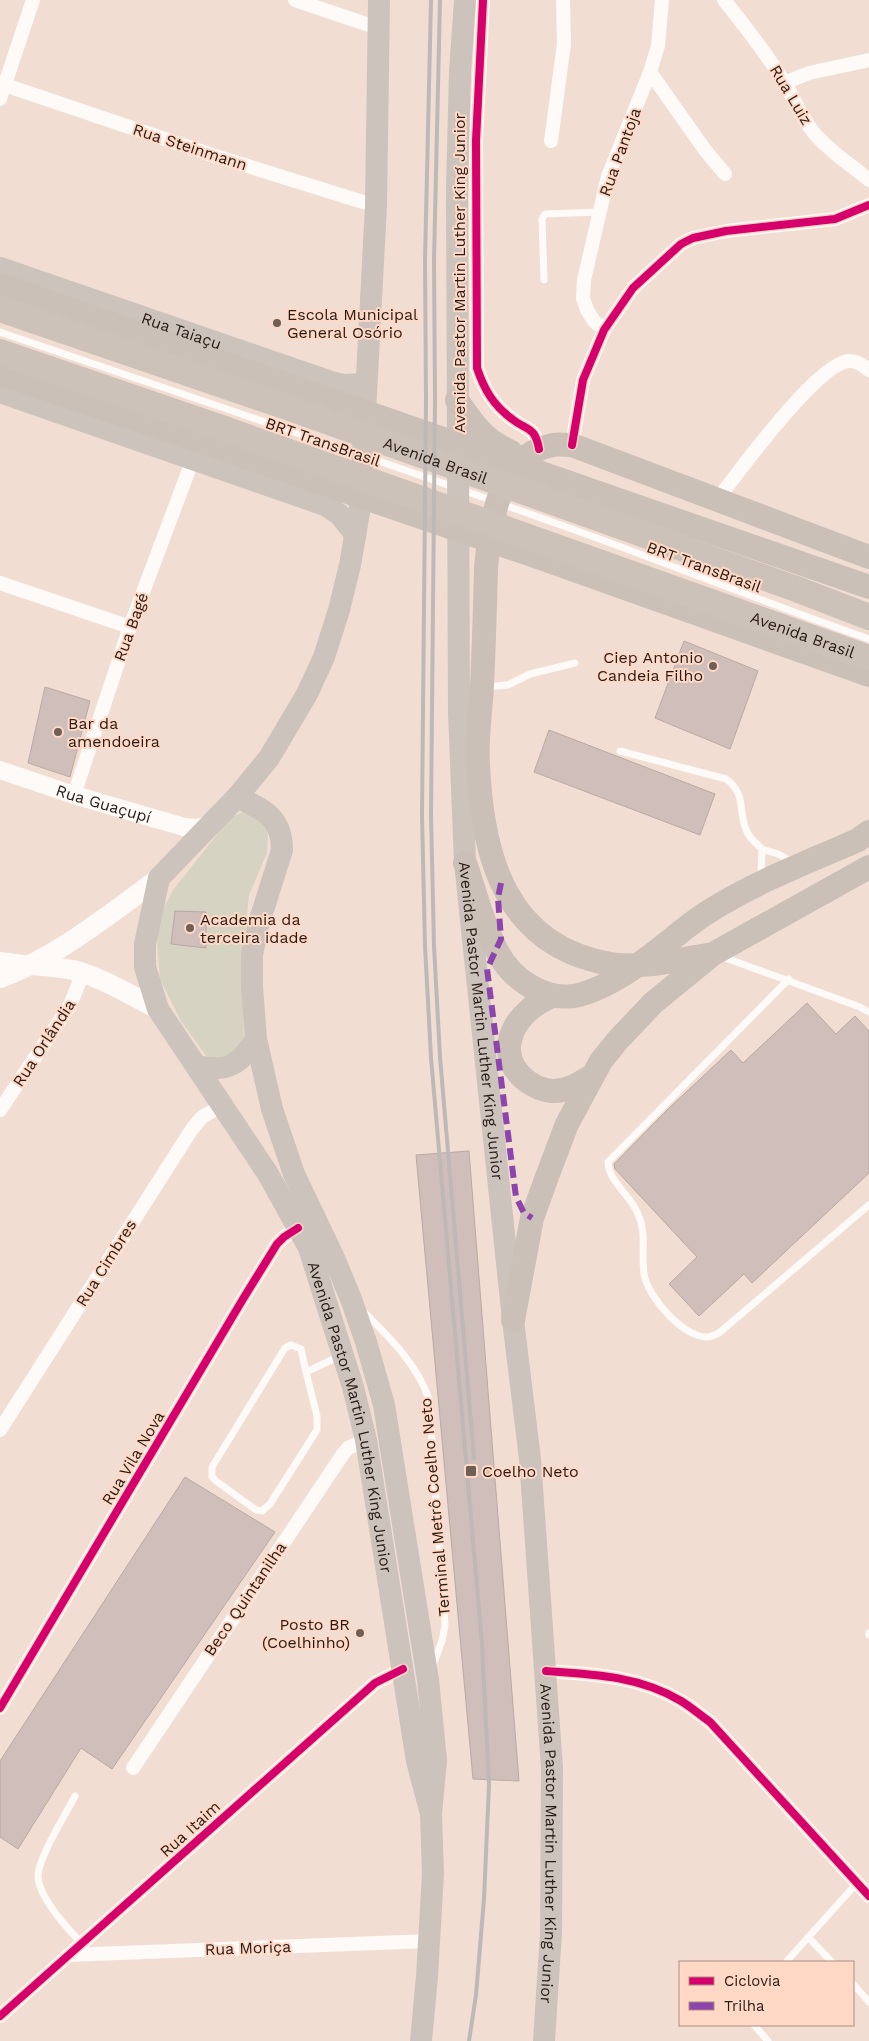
<svg xmlns="http://www.w3.org/2000/svg" width="869" height="2041" viewBox="0 0 869 2041" font-family="'Work Sans',sans-serif">
<style>
.green{fill:#d6d3c2}
.building{fill:#cfbeb9;stroke:#baa9a4}
.lines{fill:none;stroke-linecap:round;stroke-linejoin:round}
.service{stroke:#fdfaf8;stroke-width:7}
.minor{stroke:#fdfaf8;stroke-width:14}
.tertiary{stroke:#fdfaf8;stroke-width:18}
.secondary{stroke:#fdfaf8;stroke-width:20}
.primary{stroke:#ccc3bd;stroke-width:22}
.trunk{stroke:#cac0b8;stroke-width:24}
.motorway{stroke:#cdc2b9;stroke-width:26}
.rail{stroke:#beb9b7;stroke-width:4}
.quiet{stroke:#8e44ad;stroke-width:6;stroke-dasharray:12 6;stroke-linecap:butt}
.cycleway-casing{stroke:#ffd9c6;stroke-width:11}
.cycleway{stroke:#d6006c;stroke-width:8}
.poi-dot{fill:#6f5f57;stroke:#ffd9c6;stroke-width:2}
.labels{text-anchor:middle;dominant-baseline:central;stroke-width:4;stroke-linejoin:round;paint-order:stroke}
.street-label{font-size:16px;fill:#281b14;stroke:#ffd9c6}
.poi-label{font-size:16px;fill:#281b14;stroke:#ffd9c6;text-anchor:start}
</style>
<rect width="100%" height="100%" fill="#f2ddd3"/>
<path class="green" d="M243,812L257,817L268,830L267,853L249,895L242,965L244,1041L231,1065L207,1057L181,1021L160,979L157,941L159,917L173,890L230,818Z"/>
<path class="building" d="M684,641L758,671L730,749L655,718Z
M45,687L90,701L70,777L28,763Z
M549,730L715,794L700,835L534,772Z
M175,911L206,912V948L171,944Z
M807,1003L836,1034L855,1016L869,1031V1173L752,1283L744,1274L699,1316L669,1284L697,1257L615,1169L614,1164L667,1110L731,1050L743,1063Z
M469,1151L519,1781L473,1779L416,1155Z
M185,1477L275,1532L112,1769L81,1748L18,1849L0,1837V1761Z"/>
<g class="lines">
<path class="service" d="M544,280L542,219L545,214L599,212
M0,332C190,397 381,460 569,528C670,564 768,604 869,639
M485,687L508,685L530,674L575,663
M620,751L726,779C748,795 737,814 748,834C752,840 757,844 762,849
M761,877L762,849L778,854L793,862
M720,956L860,1007L869,1012
M789,979L608,1162C609,1183 631,1195 638,1214C647,1233 641,1254 644,1274C647,1296 684,1339 708,1337C712,1337 716,1334 719,1333L869,1205
M364,1312C389,1337 417,1364 429,1399L445,1625L442,1641L433,1665
M306,1372L317,1416V1430L270,1504L262,1511L256,1510L216,1481L212,1477V1467L285,1348L291,1345L301,1349L306,1372L340,1356
M869,1633V1635
M75,1796C66,1814 38,1858 38,1876C38,1896 68,1930 82,1943
M808,1937L832,1962
M786,1962L857,1883
M853,1984L869,2002
M754,2025L768,2041"/>
<path class="minor" d="M295,0L378,28
M483,0L476,141L477,368C484,389 493,405 512,419C527,431 535,426 539,449
M724,0C745,26 765,52 783,80C794,98 801,117 814,133C830,152 850,164 869,180
M650,72L705,150L725,174
M784,83L809,73L869,60
M5,85L212,155L376,206
M0,99L33,0
M551,141L564,44L563,0
M604,330L594,321L587,310L583,298L584,280L608,176L650,72L658,46L662,0
M572,445L583,380L604,330L633,288L681,244L693,238L726,231L835,219L869,205
M716,501C739,472 815,366 848,361C856,360 863,365 869,370
M0,583L130,627
M74,795L130,627L193,459
M0,1110L70,1005L83,973
M0,1430L192,1129L202,1117L223,1105
M546,1671C592,1674 640,1676 681,1701C691,1707 700,1715 710,1722L869,1896
M0,1708L243,1299L277,1244L284,1237L298,1228
M133,1768L343,1454L348,1448L366,1440
M68,1955L429,1941
M0,2016L375,1683L403,1669"/>
<g class="tertiary">
<path id="s1" d="M0,770L74,795L184,827L197,828L209,825"/>
<path d="M0,961L30,965"/>
</g>
<path class="secondary" d="M30,965C44,966 59,967 73,970C103,978 130,995 158,1009
M0,978C55,958 112,913 159,878"/>
<g class="primary">
<path id="s2" d="M379,0L376,206L360,507L350,565L339,610L324,657L307,694L269,758L237,797L159,878L145,944V967L158,1009L268,1174L309,1248L319,1280L353,1387L366,1440L417,1761L431,1814"/>
<path id="s3" d="M465,0L460,72L457,188L459,712L465,863L513,1320L530,1459L552,1768L551,1933L544,2041"/>
<path id="s4" d="M0,268L331,382L343,385L366,384"/>
<path d="M0,392L325,505L339,514L355,534"/>
<path d="M237,797C264,810 282,817 282,850L258,926L252,955V986L256,1039L272,1109L294,1174L334,1258L351,1299L366,1342L384,1405L428,1680L436,1760L431,1814L433,1874L427,1976L421,2041"/>
<path d="M197,1066C227,1073 241,1064 256,1039"/>
</g>
<path class="trunk" d="M0,285L869,587
M0,373L529,554L869,675
M457,400C473,424 484,440 511,452
M465,863C475,891 482,922 496,949C510,978 544,1003 579,995C601,989 621,977 639,964C663,948 684,927 708,912C755,882 808,862 858,840L869,832
M713,954C680,959 644,969 611,964C506,947 482,857 478,764C476,738 481,711 482,685C484,646 485,607 486,568C490,524 498,455 553,445C559,444 566,445 572,445L869,557
M553,995C546,999 537,1003 530,1009C509,1027 500,1055 521,1076C529,1084 541,1090 552,1091C567,1092 580,1083 592,1076
M513,1320L532,1218L548,1174L567,1124L601,1061L618,1040L653,1003L713,954L869,867"/>
<g class="motorway">
<path id="s5" d="M0,309L284,406L799,590L869,617"/>
<path id="s6" d="M0,352L219,427L869,658"/>
</g>
<path class="rail" d="M431,0L425,260L426,399L422,815L425,946L431,1058L482,1644L489,1785L484,1899L476,1995L469,2041
M440,0L434,260L435,399L431,815L434,946L440,1057L474,1458"/>
<path class="quiet" d="M501,883L498,898L501,939L487,969L516,1197L524,1213L532,1218"/>
<defs>
<path id="cycleway" d="M483,0L476,141L477,368C484,389 493,405 512,419C527,431 535,426 539,449
M572,445L583,380L604,330L633,288L681,244L693,238L726,231L835,219L869,205
M546,1671C592,1674 640,1676 681,1701C691,1707 700,1715 710,1722L869,1896
M0,1708L243,1299L277,1244L284,1237L298,1228
M0,2016L375,1683L403,1669"/>
</defs>
<use href="#cycleway" class="cycleway-casing"/>
<use href="#cycleway" class="cycleway"/>
</g>
<g class="poi-dot">
<circle cx="277" cy="323" r="5"/>
<circle cx="713" cy="666" r="5"/>
<circle cx="58" cy="732" r="5"/>
<circle cx="190" cy="928" r="5"/>
<rect x="465" y="1465" width="12" height="12" rx="2.5"/>
<circle cx="360" cy="1633" r="5"/>
</g>
<g class="labels">
<g class="street-label">
<text transform="translate(791 95) rotate(59)">Rua Luiz</text>
<text transform="translate(190 147) rotate(18)">Rua Steinmann</text>
<text transform="translate(620 152) rotate(-70)">Rua Pantoja</text>
<text transform="translate(459 273) rotate(-90)">Avenida Pastor Martin Luther King Junior</text>
<text stroke="none"><textPath href="#s4" startOffset="192">Rua Taiaçu</textPath></text>
<text transform="translate(323 442) rotate(19)">BRT TransBrasil</text>
<text stroke="none"><textPath href="#s5" startOffset="461">Avenida Brasil</textPath></text>
<text transform="translate(704 567) rotate(20)">BRT TransBrasil</text>
<text transform="translate(131 627) rotate(-70)">Rua Bagé</text>
<text stroke="none"><textPath href="#s6" startOffset="851">Avenida Brasil</textPath></text>
<text stroke="none"><textPath href="#s1" startOffset="109">Rua Guaçupí</textPath></text>
<text stroke="none"><textPath href="#s3" startOffset="1022">Avenida Pastor Martin Luther King Junior</textPath></text>
<text transform="translate(44 1043) rotate(-57)">Rua Orlândia</text>
<text transform="translate(106 1263) rotate(-58)">Rua Cimbres</text>
<text stroke="none"><textPath href="#s2" startOffset="1532">Avenida Pastor Martin Luther King Junior</textPath></text>
<text transform="translate(133 1458) rotate(-59)">Rua Vila Nova</text>
<text transform="translate(435 1507) rotate(-95)">Terminal Metrô Coelho Neto</text>
<text transform="translate(245 1599) rotate(-56)">Beco Quintanilha</text>
<text transform="translate(190 1829) rotate(-42)">Rua Itaim</text>
<text stroke="none"><textPath href="#s3" startOffset="1848">Avenida Pastor Martin Luther King Junior</textPath></text>
<text transform="translate(248 1948) rotate(-2)">Rua Moriça</text>
</g>
<g class="poi-label">
<text x="287" y="314">Escola Municipal<tspan x="287" dy="18">General Osório</tspan></text>
<text x="703" y="657" text-anchor="end">Ciep Antonio<tspan x="703" dy="18">Candeia Filho</tspan></text>
<text x="68" y="723">Bar da<tspan x="68" dy="18">amendoeira</tspan></text>
<text x="200" y="919">Academia da<tspan x="200" dy="18">terceira idade</tspan></text>
<text x="482" y="1471">Coelho Neto</text>
<text x="350" y="1624" text-anchor="end">Posto BR<tspan x="350" dy="18">(Coelhinho)</tspan></text>
</g>
</g>
<rect x="679" y="1961" width="175" height="65" fill="#ffd9c6" stroke="#a98d7f"/>
<rect x="689" y="1977" width="25" height="8" fill="#d6006c" stroke="#a98d7f"/>
<text x="724" y="1986" font-size="15" fill="#281b14">Ciclovia</text>
<rect x="689" y="2002" width="25" height="8" fill="#8e44ad" stroke="#a98d7f"/>
<text x="724" y="2011" font-size="15" fill="#281b14">Trilha</text>
</svg>
